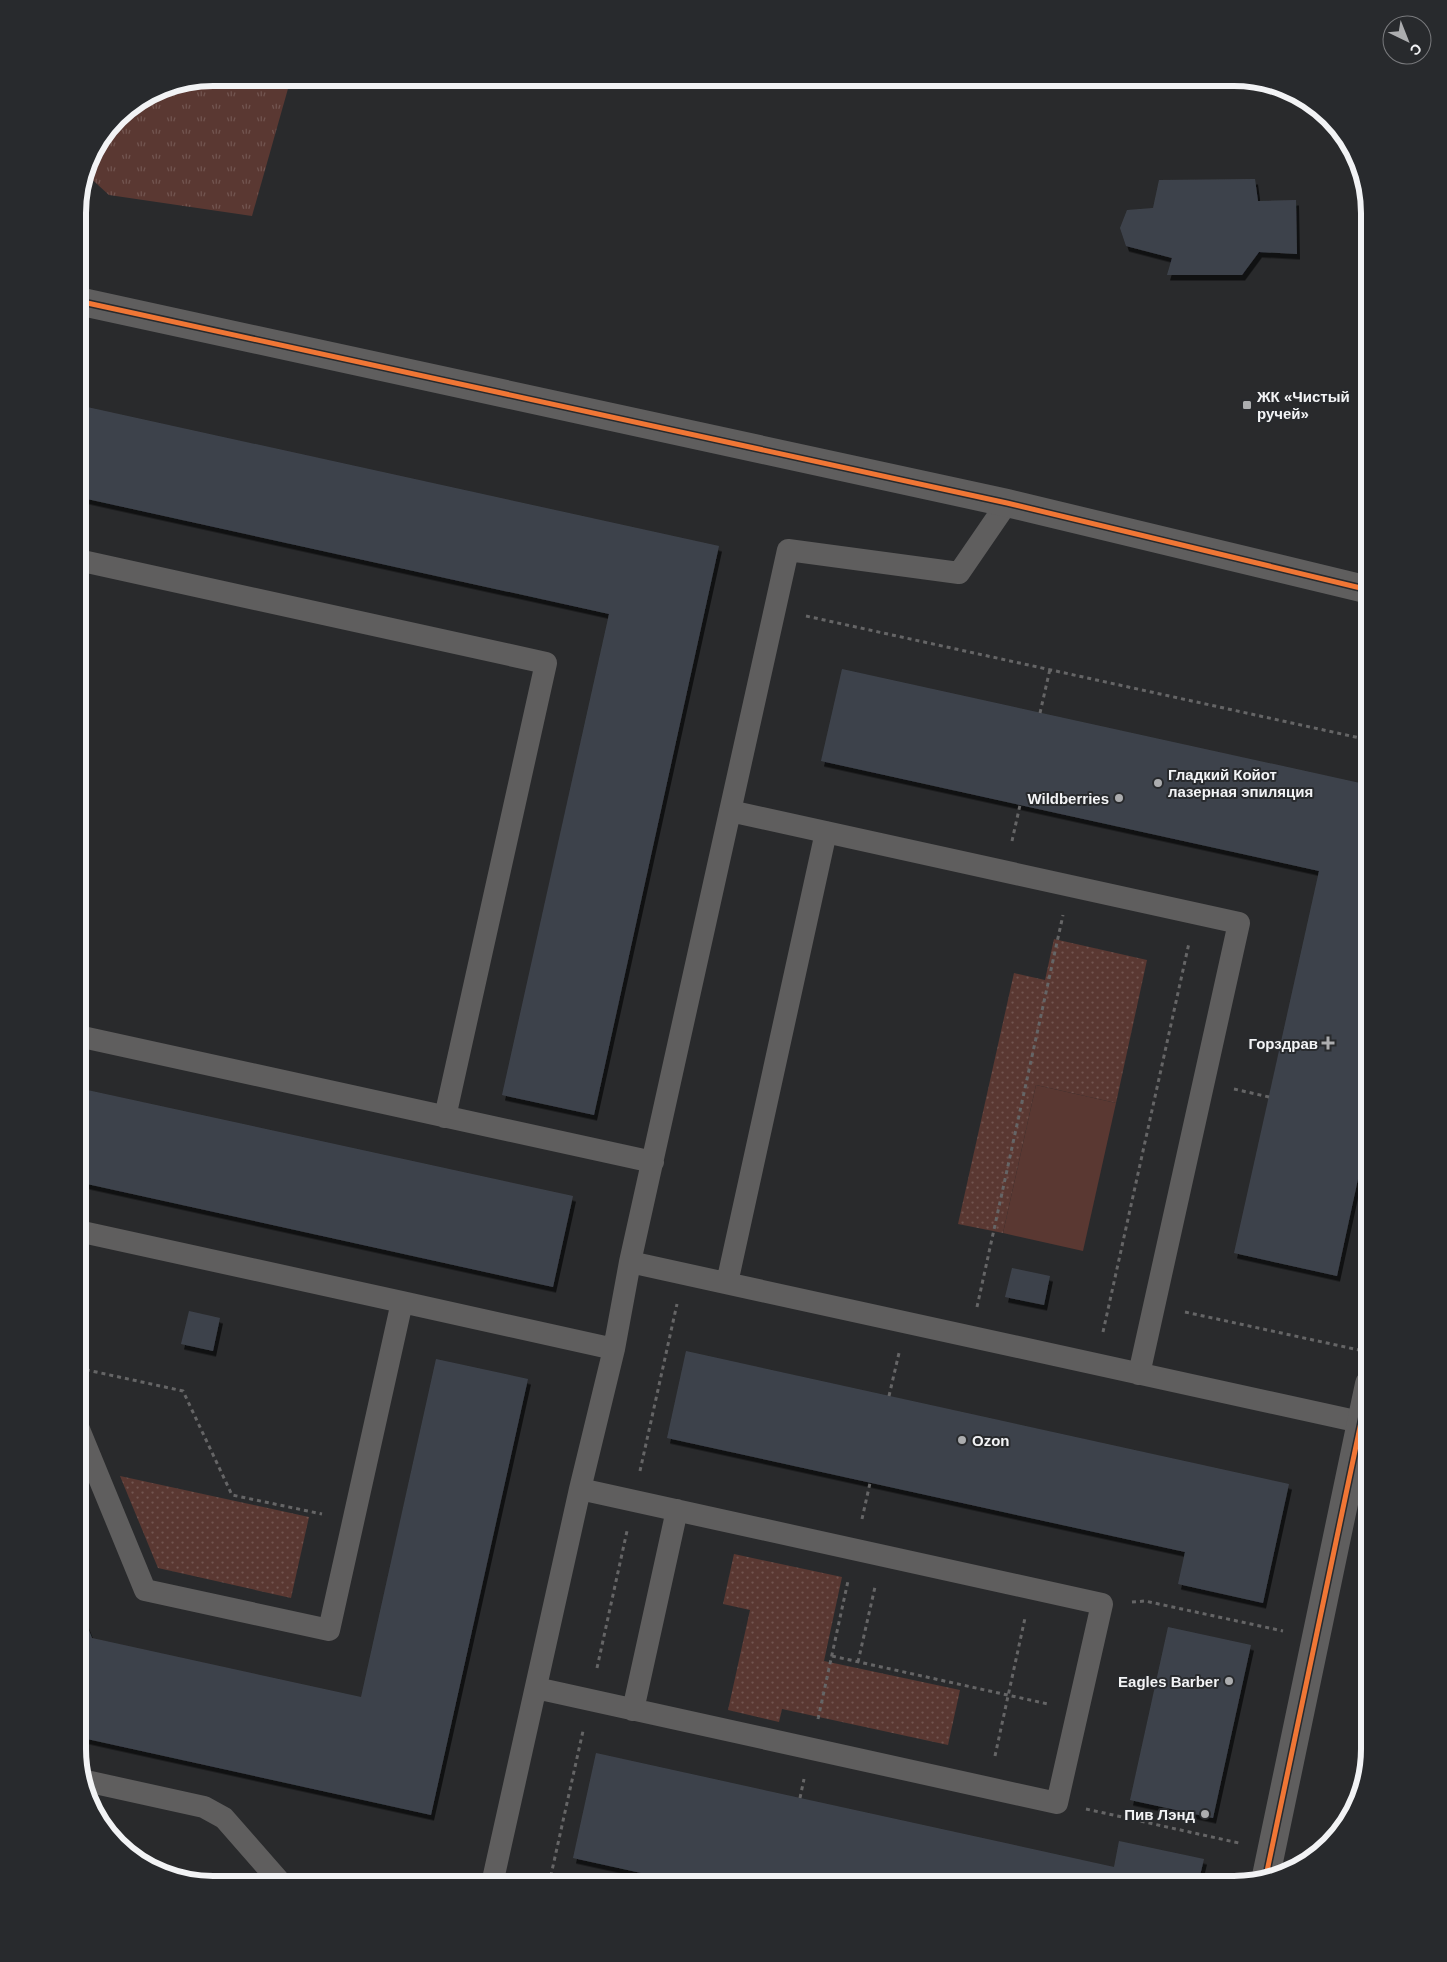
<svg xmlns="http://www.w3.org/2000/svg" width="1447" height="1962" viewBox="0 0 1447 1962" font-family="Arial,sans-serif">
<style>
.grass{fill:url(#grass-tufts)}
.park{fill:url(#park-dots)}
.pitch{fill:#5a3832}
.building{fill:#3e434c;filter:url(#shadow)}
.lines{fill:none;stroke-linecap:round;stroke-linejoin:round}
.path{stroke:#656566;stroke-width:3;stroke-dasharray:4 4;stroke-linecap:butt}
.lane{stroke:#5f5e5e;stroke-width:22}
.street{stroke:#5f5e5e;stroke-width:28}
.cycleway-casing{stroke:#282a2d;stroke-width:8}
.cycleway{stroke:#f07635;stroke-width:5}
.poi-dot{fill:#acadaf;stroke:#282a2d;stroke-width:2}
.labels{text-anchor:middle;dominant-baseline:central;stroke-width:4;stroke-linejoin:round;paint-order:stroke}
.poi-label{font-size:15px;font-weight:bold;fill:#f2f3f5;stroke:#282a2d;text-anchor:end}
.rim{fill:none;stroke:#f2f3f5;stroke-width:6}
</style>
<defs>
<pattern id="grass-tufts" width="24" height="20" patternUnits="userSpaceOnUse" patternTransform="scale(1.25)"><rect width="24" height="20" fill="#5a3832"/><path d="M3 7l-1-3M5 7V3M7 7l1-3M15 17l-1-3M17 17v-4M19 17l1-3" fill="none" stroke="#725550"/></pattern>
<pattern id="park-dots" width="8" height="8" patternUnits="userSpaceOnUse" patternTransform="scale(1.25)"><rect width="8" height="8" fill="#5a3832"/><path d="M2 2h.1M6 6h.1" fill="none" stroke="#725550" stroke-width="1.8" stroke-linecap="round"/></pattern>
<filter id="shadow"><feDropShadow dx="3" dy="5.5" stdDeviation="0" flood-color="#0009"/></filter>
</defs>
<rect width="100%" height="100%" fill="#292a2c"/>
<path class="grass" d="M214,78H291L252,216L109,195L86,174L91,154L124,111L162,88Z"/>
<path class="park" d="M1054,939L1147,960L1116,1103L1036,1085L1003,1233L958,1224L1014,973L1045,980Z
M120,1476L309,1517L291,1598L158,1568Z
M734,1554L842,1577L824,1661L960,1690L948,1745L782,1709L779,1722L728,1710L750,1610L723,1604Z"/>
<path class="pitch" d="M1036,1085L1116,1103L1083,1251L1003,1233Z"/>
<path class="building" d="M1255,179L1258,201L1296,200L1297,254L1259,252L1242,275H1167L1172,258L1126,246L1120,228L1127,210L1153,208L1159,180Z
M78,405L719,546L594,1115L502,1095L609,614L78,497Z
M842,669L1369,785V1128L1337,1276L1234,1253L1319,871L821,761Z
M78,1088L573,1196L553,1287L78,1182Z
M1012,1268L1050,1276L1044,1305L1005,1297Z
M189,1311L220,1318L213,1351L181,1344Z
M686,1351L1289,1484L1263,1603L1178,1584L1185,1552L667,1438Z
M436,1359L528,1379L431,1815L78,1737V1603L92,1638L361,1697Z
M1168,1627L1251,1645L1213,1818L1130,1800Z
M596,1753L1114,1867L1119,1841L1204,1859L1198,1884H691L573,1858Z"/>
<g class="lines">
<path class="path" d="M806,616L1369,740
M1040,713L1050,669
M1012,841L1020,805
M1234,1089L1269,1097
M977,1307L1063,915
M1185,1312L1359,1350
M1103,1332L1189,943
M78,1368L183,1391L232,1495L322,1514
M889,1396L899,1353
M640,1471L677,1304
M862,1519L870,1483
M1132,1602L1145,1601L1283,1631
M832,1656L1048,1704
M858,1662L875,1587
M597,1668L627,1531
M818,1719L848,1581
M995,1756L1025,1618
M800,1798L804,1779
M1086,1809L1239,1843
M549,1884L583,1731"/>
<path class="lane" d="M78,560L546,663L445,1117
M730,811L1239,923L1139,1374
M78,1036L653,1162
M78,1231L402,1302
M630,1262L1360,1422
M727,1283L826,832
M78,1427L145,1590L329,1630L402,1302L614,1349
M536,1688L1057,1803L1102,1604L580,1489
M633,1710L677,1510
M86,1781L204,1807L224,1818L281,1883L285,1884
M492,1884L580,1489L614,1349L630,1262L788,550L959,573L1007,503"/>
<path class="street" d="M78,301L1007,503L1369,590
M1266,1876L1369,1384"/>
<defs>
<path id="cycleway" d="M78,301L1007,503L1369,590
M1266,1876L1369,1384"/>
</defs>
<use href="#cycleway" class="cycleway-casing"/>
<use href="#cycleway" class="cycleway"/>
</g>
<g class="poi-dot">
<rect x="1242" y="400" width="10" height="10" rx="2.5"/>
<circle cx="1158" cy="783" r="5"/>
<circle cx="1119" cy="798" r="5"/>
<path d="M1325.5 1035.5h5v5h5v5h-5v5h-5v-5h-5v-5h5z"/>
<circle cx="962" cy="1440" r="5"/>
<circle cx="1229" cy="1681" r="5"/>
<circle cx="1205" cy="1814" r="5"/>
</g>
<g class="labels">
<g class="poi-label">
<text x="1257" y="396" text-anchor="start">ЖК «Чистый<tspan x="1257" dy="17">ручей»</tspan></text>
<text x="1168" y="774" text-anchor="start">Гладкий Койот<tspan x="1168" dy="17">лазерная эпиляция</tspan></text>
<text x="1109" y="798">Wildberries</text>
<text x="1318" y="1043">Горздрав</text>
<text x="972" y="1440" text-anchor="start">Ozon</text>
<text x="1219" y="1681">Eagles Barber</text>
<text x="1195" y="1814">Пив Лэнд</text>
</g>
</g>
<path d="M0 0H1447V1962H0ZM213 86H1234A127 127 0 0 1 1361 213V1749A127 127 0 0 1 1234 1876H213A127 127 0 0 1 86 1749V213A127 127 0 0 1 213 86Z" fill="#282a2d" fill-rule="evenodd"/>
<path class="rim" d="M213 86H1234A127 127 0 0 1 1361 213V1749A127 127 0 0 1 1234 1876H213A127 127 0 0 1 86 1749V213A127 127 0 0 1 213 86Z"/>
<g transform="translate(1407 40) rotate(137)"><circle r="24" fill="#282a2d" stroke="#797a7d"/>
<path d="M0-4L9 19L0 12L-9 19Z" fill="#acadaf"/>
<text y="-8" font-size="14" font-weight="bold" text-anchor="middle" fill="#f2f3f5">С</text>
</g>
</svg>
